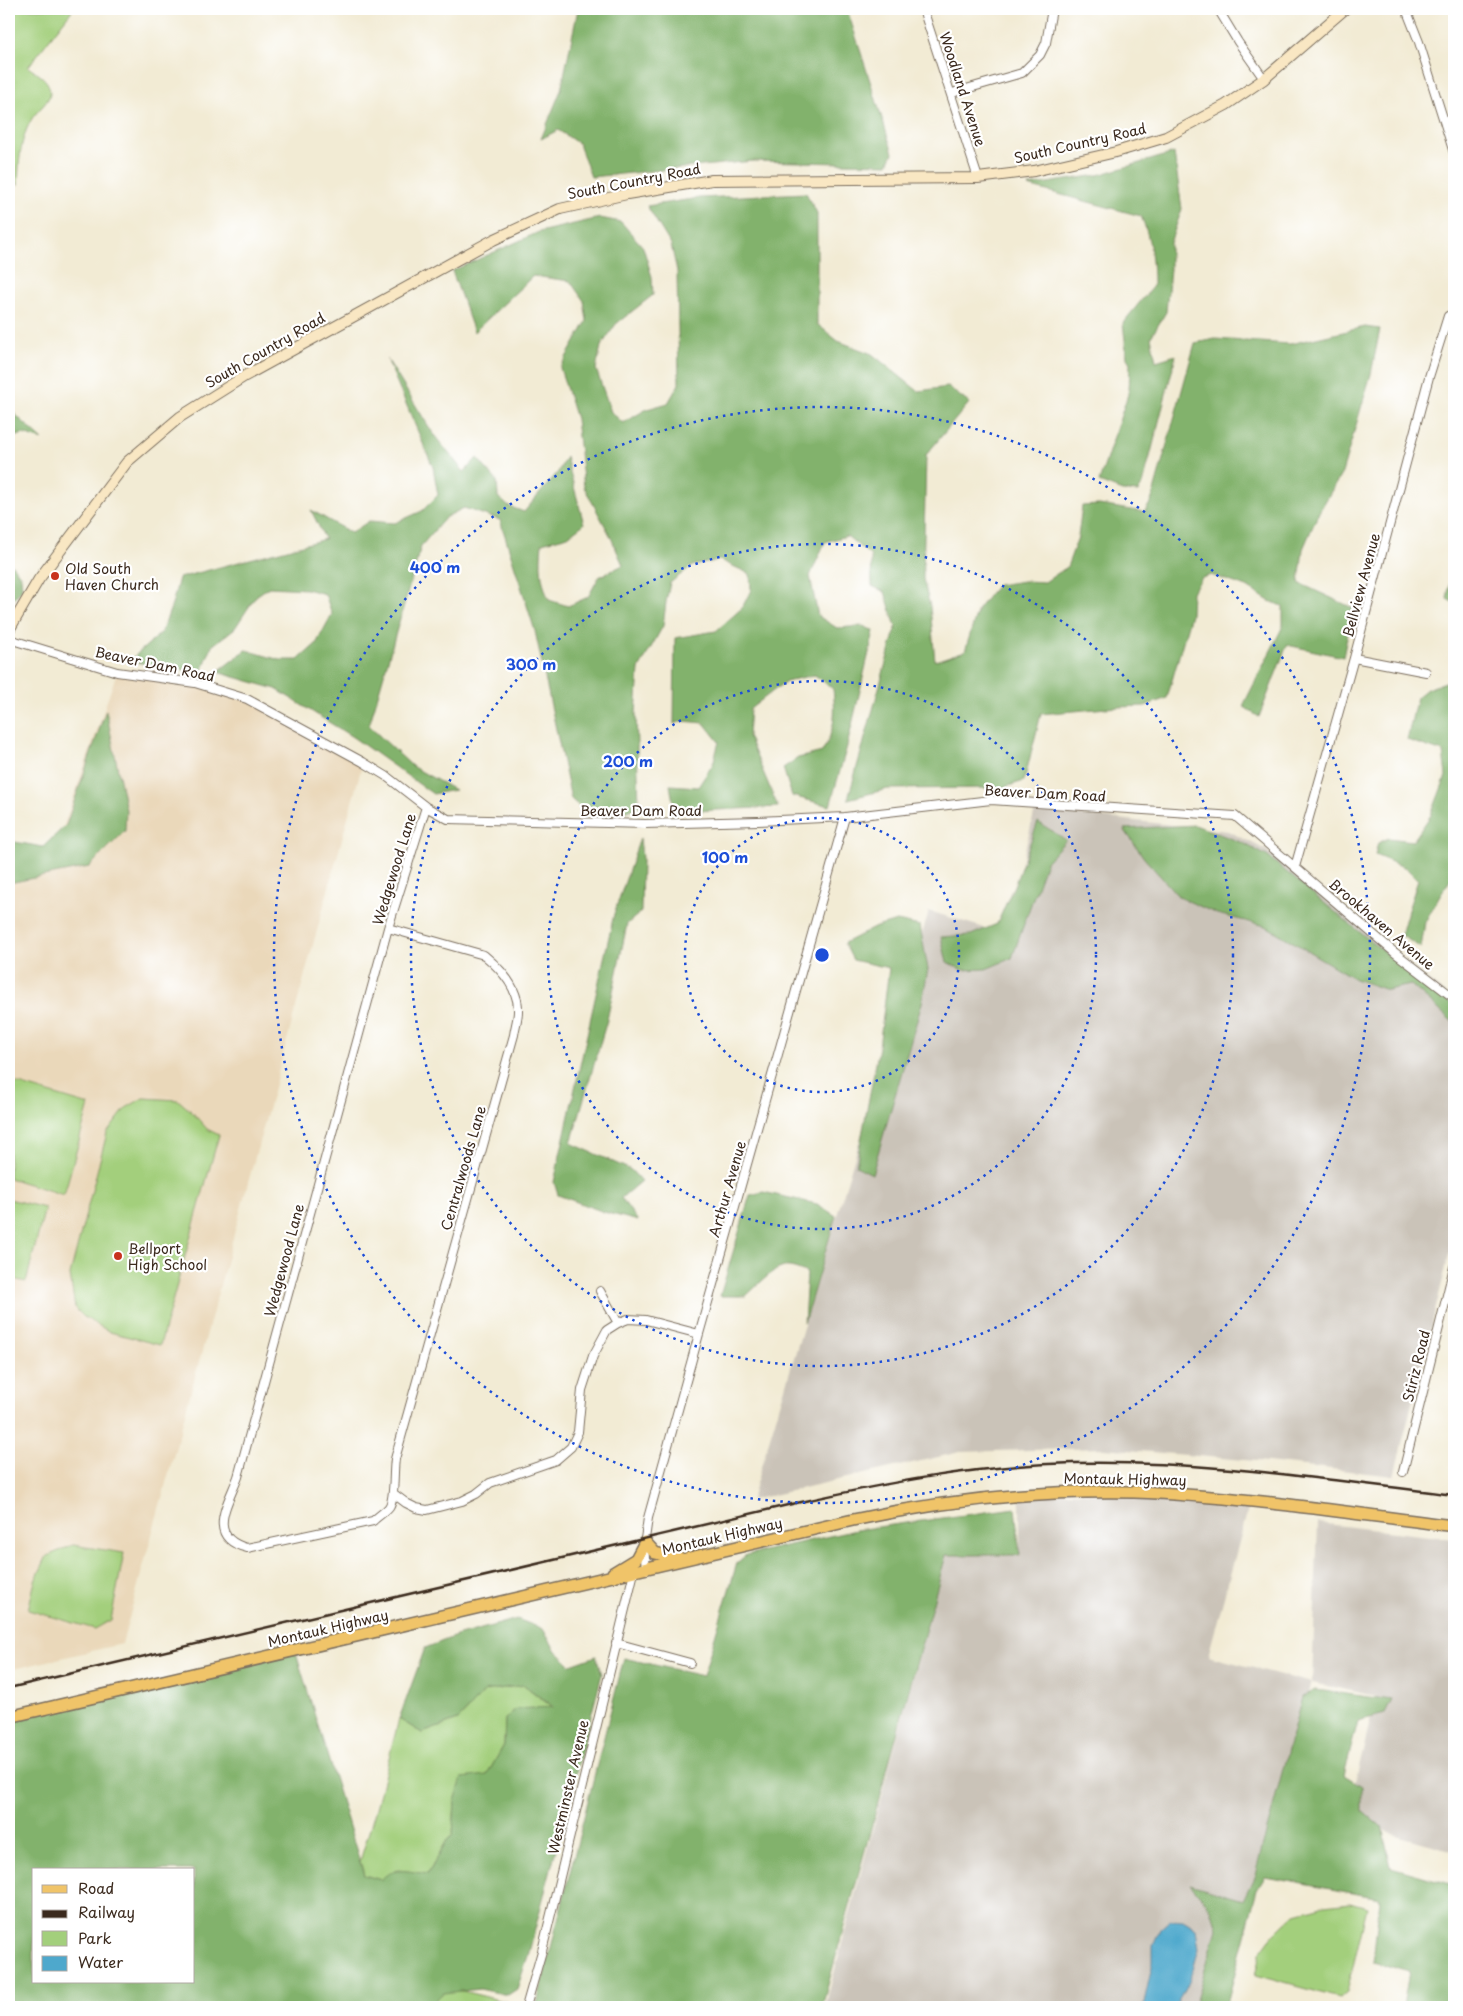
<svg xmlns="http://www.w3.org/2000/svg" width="1463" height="2016" viewBox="0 0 1463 2016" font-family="'Playpen Sans',sans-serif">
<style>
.built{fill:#ead8ba}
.industrial{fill:#cac3b8}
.green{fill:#a3cf7c;stroke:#6f7c4d}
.forest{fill:#82b26c;stroke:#5e6e45;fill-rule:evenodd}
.water{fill:#4ea8cc;stroke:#446975}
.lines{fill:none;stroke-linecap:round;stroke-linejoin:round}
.minor-casing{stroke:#7b6e5e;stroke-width:10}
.secondary-casing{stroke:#7b6e5e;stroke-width:12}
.primary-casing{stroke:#7b6e5e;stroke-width:14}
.minor{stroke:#fff;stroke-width:8}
.secondary{stroke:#f9e7c3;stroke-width:10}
.primary{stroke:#f0c469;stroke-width:11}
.rail{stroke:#3b2a1e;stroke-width:2.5}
.ring{fill:none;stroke:#1d4ed8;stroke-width:2.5;stroke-dasharray:2.5 5}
.poi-dot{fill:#c8321e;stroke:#fff;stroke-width:2}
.labels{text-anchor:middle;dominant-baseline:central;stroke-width:4.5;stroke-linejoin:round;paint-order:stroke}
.street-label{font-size:14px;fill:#3b2a1e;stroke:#fff}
.poi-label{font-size:14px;fill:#3b2a1e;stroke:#fff;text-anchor:start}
.centre{fill:#1d4ed8;stroke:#fff;stroke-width:2.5}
.ring-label{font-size:15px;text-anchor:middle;font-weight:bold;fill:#1d4ed8;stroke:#fff;stroke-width:4.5;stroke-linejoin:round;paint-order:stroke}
</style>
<rect width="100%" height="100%" fill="#fff"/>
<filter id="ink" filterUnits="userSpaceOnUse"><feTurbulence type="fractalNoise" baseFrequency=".02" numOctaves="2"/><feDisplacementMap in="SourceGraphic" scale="10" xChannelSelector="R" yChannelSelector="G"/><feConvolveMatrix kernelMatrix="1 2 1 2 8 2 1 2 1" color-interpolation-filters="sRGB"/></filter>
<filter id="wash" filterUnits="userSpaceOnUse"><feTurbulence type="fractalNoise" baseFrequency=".0096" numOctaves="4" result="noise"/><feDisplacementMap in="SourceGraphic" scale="20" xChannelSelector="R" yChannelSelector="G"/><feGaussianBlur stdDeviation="1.12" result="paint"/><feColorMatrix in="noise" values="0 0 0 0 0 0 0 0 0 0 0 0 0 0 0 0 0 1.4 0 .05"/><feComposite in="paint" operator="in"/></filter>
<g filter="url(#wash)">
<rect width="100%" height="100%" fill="#f2ebd4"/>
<path class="built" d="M117,672L195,683L253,701L363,762L122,1644L9,1670V842L49,867Z"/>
<path class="industrial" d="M1035,810L1228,831L1266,850L1454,1001V1235L1394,1476L1268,1462L1104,1448L960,1452L751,1500L929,911L1004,934Z
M1070,1492L1250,1502L1208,1656L1312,1683L1318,1523L1454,1539V1851L1346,1821L1376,1696L1312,1683L1216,2007H825L946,1555H1020V1494Z"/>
<path class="green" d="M9,9H73L28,67C37,74 49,78 50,92C51,100 38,110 33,117C20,137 19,162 18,185L9,180Z
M9,1081L89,1105L64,1195L9,1178Z
M143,1098L178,1100L192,1112L207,1129L219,1135L160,1345L110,1332L84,1317L75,1308L70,1275L107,1133L126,1108Z
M9,1199L45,1208L26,1282L9,1278Z
M73,1545L124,1553L111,1620L95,1629L28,1610L35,1581L47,1556Z
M524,1685L553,1708L516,1709L505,1719L504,1745L487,1775L455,1801L453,1835L447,1840L428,1874L398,1870L381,1880L364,1875L360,1861L375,1812L399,1719L422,1733L458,1720L485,1691Z
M1350,1902L1367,1907L1347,1992L1339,1998L1255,1975L1260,1953L1274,1934L1296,1913L1325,1905Z
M434,1984L515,2004L514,2007H428Z"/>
<path class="forest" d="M578,9H847L893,153L888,164L753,161L591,177L579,144L558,130L541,139L561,90Z
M1174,153L1182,209L1170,243V269L1166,312L1151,337L1156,361L1176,355L1143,484L1138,492L1122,491L1099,482L1129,391L1130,363L1127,358L1123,323L1153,286C1153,261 1151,239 1141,216L1028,186L1098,175Z
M806,193L817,213V324L838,341L872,354L918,391L948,387L969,403L926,455L923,579L930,606L935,661L965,651L978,609L997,585L1024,581L1045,582L1067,567L1078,537L1082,506L1099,505L1144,512L1151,502L1195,343L1215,339L1290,344L1365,327L1380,329L1371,374L1342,473L1319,512L1303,549L1299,583L1353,608L1343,657L1287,645L1259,717L1243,706L1283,626V606L1269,601L1247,587L1211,575L1202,578L1192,592L1191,614L1167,698L1145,706L1118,707L1041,714L1024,781L1002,788L888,789L848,799L896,627L885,592L872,586L871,556L847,536L825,542L810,576L818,616L837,628L863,626L874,631L847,746L830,806L792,796L783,768L798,758L822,752C835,730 836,714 833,689L815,675L786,681L750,709L748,736L778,807L675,812L670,785L698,787L713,764L719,742L704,723L683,721L674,724L675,638L716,631L742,608L751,590L750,574L720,560L692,566L670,583L666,602L663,626L639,669L636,714L639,806L624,812L580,807L571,799L535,631L500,520L464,508L446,517L421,546L369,726L413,767L455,790L433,794L354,738L276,689L217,672L246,650L280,660H298L316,644L332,614L325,594L306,589L269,587L256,596L235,628L212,646L201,673L129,661L161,633L172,605L179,578L325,539L311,510L351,533L369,521L395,523L422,511L438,495L433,467L387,359L434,435L464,472L477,458L497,481L498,497L508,506L524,512L558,472L566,457L584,524L568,536L542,543C540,566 540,579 549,600L568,606L588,597L599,577L623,565L610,535L584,487L576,419L560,368L587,321L584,301L570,281L533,276L474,332L452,271L539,232L600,218L621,222L643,247L652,277L653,295L616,324L601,346L596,369L611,412L623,423L647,409L668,403L679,384L677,271L671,245L647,206L699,198Z
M9,409L43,440L23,434L9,439Z
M1454,557V603L1447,599Z
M9,561L21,577L22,589L9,604Z
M1454,675V875L1441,893L1425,922L1421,948L1401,935L1408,910L1418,880L1406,868L1375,855L1378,843L1388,838L1413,841L1431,815L1446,776L1443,752L1407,740L1417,697L1427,689L1448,681Z
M106,710L126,810L125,831L89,867L9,883V841L43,847L66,825Z
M1038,822L1066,840L1046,862L1012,958L986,969L962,970L947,962L941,937L971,935L997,924L1016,881Z
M1195,825L1243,843L1267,856L1406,970L1454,1006V1023L1411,985L1387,990L1355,979L1266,926L1217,914L1179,897L1144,858L1124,829Z
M640,838L642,859L641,912L627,924L607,1020L571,1143L631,1170L641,1181L621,1198L638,1221L604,1212L558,1195L554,1182L614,914Z
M897,921L920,926L928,969L922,1003L872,1174L856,1166L879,1047L889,968L853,960L844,943L876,927Z
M763,1192L817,1204L836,1216L804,1323L807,1273C801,1270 791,1266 784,1267C771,1270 755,1288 746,1296H720L750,1195Z
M1015,1508L1020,1555H946L822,2007H536L624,1658L703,1676L737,1563L746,1555L856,1530Z
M517,1619L543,1629L556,1651L571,1665L596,1656L602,1674L528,1956L517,1989L508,1995L480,1989L443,1993L428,2007H9V1717L295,1650L364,1875L381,1880C393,1865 410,1872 428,1874L447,1840L453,1835L455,1801L462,1778L487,1775L504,1745L505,1719L516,1709L553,1707L524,1685L485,1691L458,1720L422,1733L399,1719L425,1648L456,1636ZM34,1870H194V1982H34Z
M1316,1690L1392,1700L1385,1714L1358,1721L1344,1775L1362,1786V1810L1382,1827L1391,1867L1454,1885V2007H1403L1409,1972L1373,1962L1380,1898L1265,1877L1257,1890L1226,2007H1194L1217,1928L1211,1909L1190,1884L1243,1900L1255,1875L1302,1697Z"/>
<path class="water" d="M1170,1920L1183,1921L1196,1929L1199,1948L1193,1970L1176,2007H1143L1153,1962V1945L1160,1929Z"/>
</g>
<g filter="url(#ink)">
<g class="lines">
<defs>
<path id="minor" d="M923,9L978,178
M1218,9L1238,42L1264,79
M1406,9L1419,42L1454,153
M952,93L1022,73L1040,55L1046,43L1052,9
M9,639L117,672L195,683L247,699L363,762L386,776L426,807L448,819L645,824L758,821L845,817L991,800L1235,816L1394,952L1454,998
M1354,658L1426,672
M1295,867L1354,658L1429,377L1448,316L1454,313
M388,928L484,955C501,969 519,988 518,1011C518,1019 515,1027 514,1035L395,1459C393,1472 395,1499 389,1507C385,1512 378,1516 373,1521L247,1548C206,1537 227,1506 238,1477L388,928L426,807
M600,1291L618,1323
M1403,1472L1454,1267
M394,1494L406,1503L416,1508L427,1510L462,1501L476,1494L490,1483L556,1460L571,1447L578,1432L582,1390L593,1356L607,1330L618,1323L628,1319L646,1320L699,1334
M646,1570L644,1546L648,1518L699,1334L845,817
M616,1643L690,1663
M526,2007L542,1951L634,1572"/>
<path id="secondary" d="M9,630L39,579L127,462L180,417L245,376L493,240L560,209L627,194L712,180L978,178L1034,171L1116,152L1166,137L1226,105L1264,79L1345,9"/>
<path id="primary" d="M645,1542L655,1553L682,1559
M613,1573L636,1559L645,1542
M9,1717L853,1520C945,1500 1039,1490 1134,1492C1241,1496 1348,1513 1454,1526"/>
</defs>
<use href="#minor" class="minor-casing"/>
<use href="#secondary" class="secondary-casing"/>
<use href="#primary" class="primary-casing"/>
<use href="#minor" class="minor"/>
<use href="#secondary" class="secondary"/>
<use href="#primary" class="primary"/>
<path class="rail" d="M9,1688L792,1504C885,1483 978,1465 1073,1463C1201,1460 1328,1480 1454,1495"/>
</g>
</g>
<g class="ring">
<circle cx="822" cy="955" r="137"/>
<circle cx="822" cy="955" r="274"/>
<circle cx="822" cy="955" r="411"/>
<circle cx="822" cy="955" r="548"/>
</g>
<g class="poi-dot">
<circle cx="55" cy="576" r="5"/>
<circle cx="118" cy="1256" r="5"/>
</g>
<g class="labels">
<g class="street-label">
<text transform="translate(963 89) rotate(72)">Woodland Avenue</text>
<text transform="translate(1080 143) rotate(-13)">South Country Road</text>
<text transform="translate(634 181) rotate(-11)">South Country Road</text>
<text transform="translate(265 350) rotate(-30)">South Country Road</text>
<text transform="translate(1361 585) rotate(-75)">Bellview Avenue</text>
<text transform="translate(155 664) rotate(12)">Beaver Dam Road</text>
<text transform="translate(1045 793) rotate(3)">Beaver Dam Road</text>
<text x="641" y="810">Beaver Dam Road</text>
<text transform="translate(394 869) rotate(-73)">Wedgewood Lane</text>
<text transform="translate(1382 924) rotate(40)">Brookhaven Avenue</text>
<text transform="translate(463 1168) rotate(-74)">Centralwoods Lane</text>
<text transform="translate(727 1189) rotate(-74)">Arthur Avenue</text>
<text transform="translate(284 1260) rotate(-75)">Wedgewood Lane</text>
<text transform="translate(1416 1366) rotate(-76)">Stiriz Road</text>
<text transform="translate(1125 1479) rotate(1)">Montauk Highway</text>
<text transform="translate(722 1536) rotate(-13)">Montauk Highway</text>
<text transform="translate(328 1628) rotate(-13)">Montauk Highway</text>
<text transform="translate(568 1787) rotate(-77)">Westminster Avenue</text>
</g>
<g class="poi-label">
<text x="65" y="568">Old South<tspan x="65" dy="16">Haven Church</tspan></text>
<text x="128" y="1248">Bellport<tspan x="128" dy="16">High School</tspan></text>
</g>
</g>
<circle cx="822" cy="955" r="8" class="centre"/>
<g class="ring-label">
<text x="435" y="573">400 m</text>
<text x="531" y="670">300 m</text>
<text x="628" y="767">200 m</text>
<text x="725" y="863">100 m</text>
</g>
<rect width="1463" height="2016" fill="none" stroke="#fff" stroke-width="30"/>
<rect x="32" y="1868" width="162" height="115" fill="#ffffff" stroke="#b1aaa5"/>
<rect x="42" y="1885" width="25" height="8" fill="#f0c469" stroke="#b1aaa5"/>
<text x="78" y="1894" font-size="15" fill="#3b2a1e">Road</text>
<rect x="42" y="1910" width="25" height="8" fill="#3b2a1e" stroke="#b1aaa5"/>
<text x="78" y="1918" font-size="15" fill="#3b2a1e">Railway</text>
<rect x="42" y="1931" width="25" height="15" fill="#a3cf7c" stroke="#b1aaa5"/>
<text x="78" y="1944" font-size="15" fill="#3b2a1e">Park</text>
<rect x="42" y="1956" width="25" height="15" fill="#4ea8cc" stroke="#b1aaa5"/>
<text x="78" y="1968" font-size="15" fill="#3b2a1e">Water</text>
</svg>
